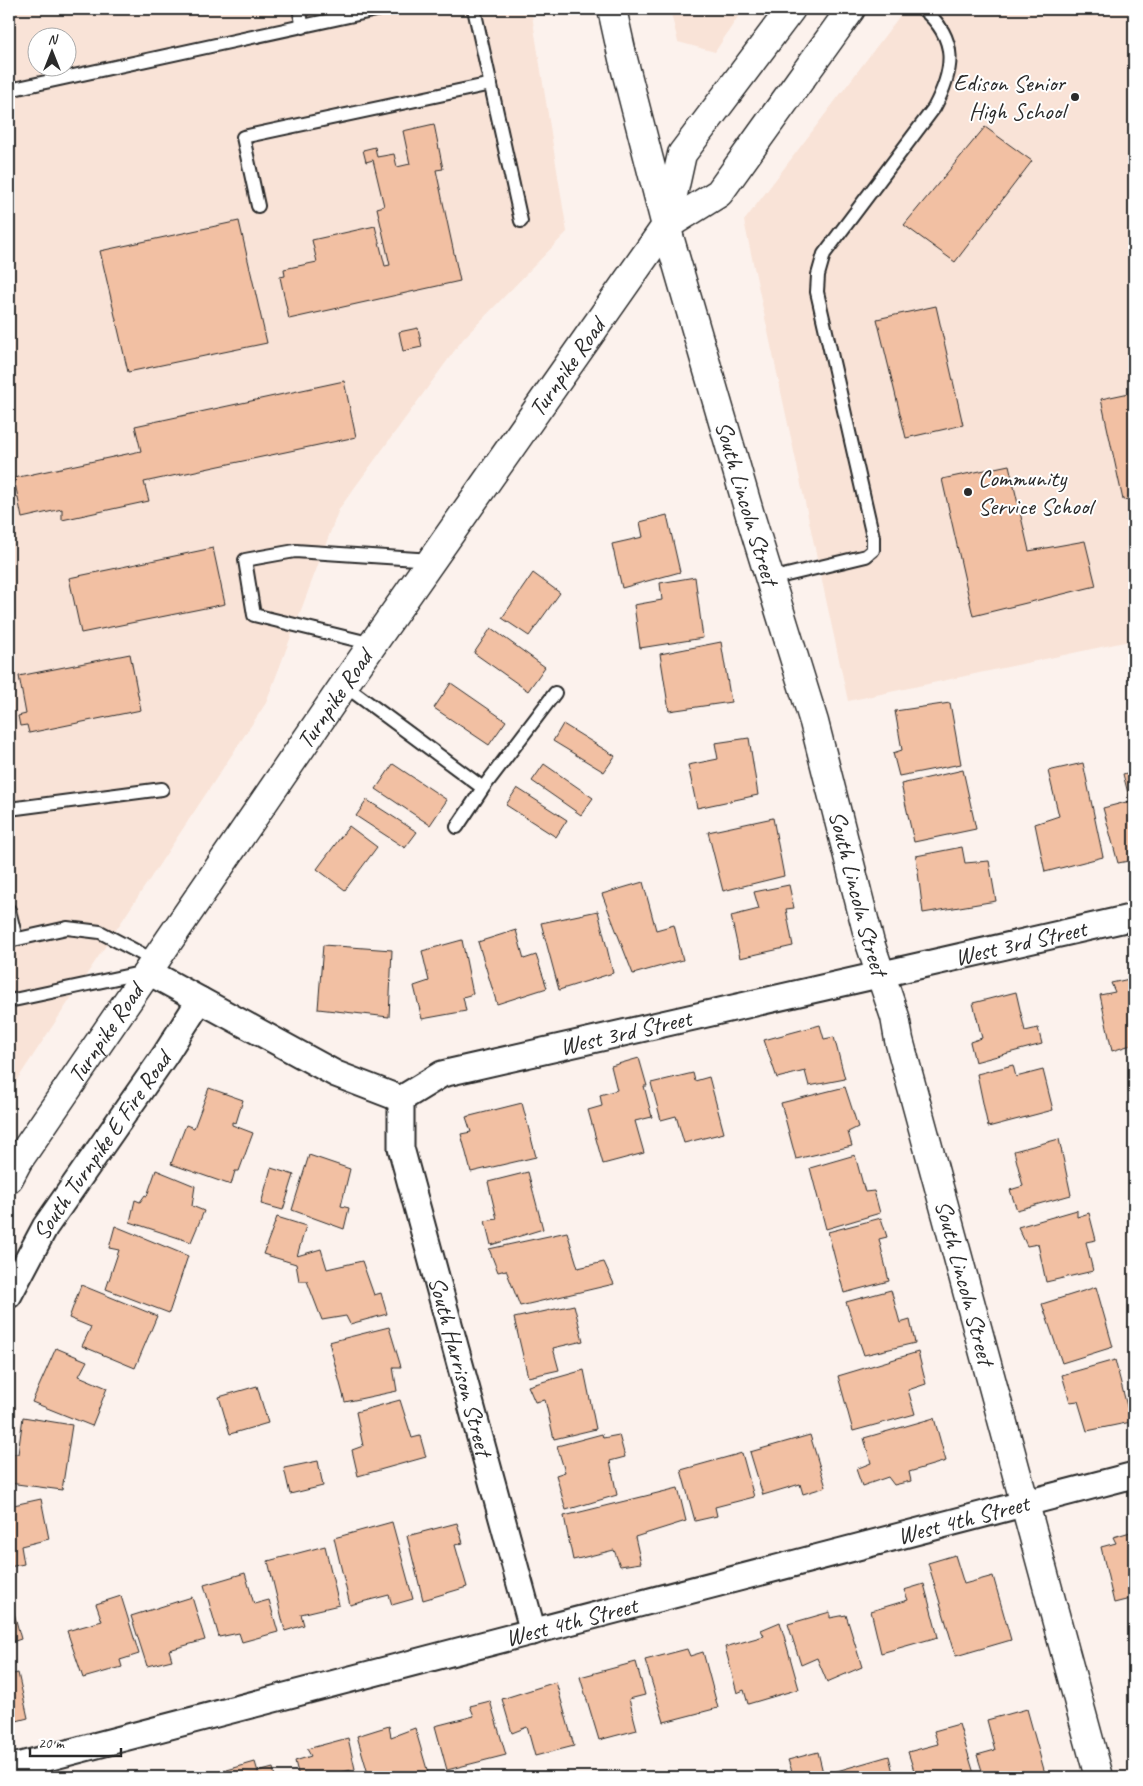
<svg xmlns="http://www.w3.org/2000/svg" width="1143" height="1786" viewBox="0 0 1143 1786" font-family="Caveat,sans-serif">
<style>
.built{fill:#f9e3d7;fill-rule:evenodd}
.building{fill:#f2c0a3;stroke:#2b2b2b}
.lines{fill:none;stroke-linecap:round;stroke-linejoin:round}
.service-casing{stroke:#2b2b2b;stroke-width:16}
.minor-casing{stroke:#2b2b2b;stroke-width:29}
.tertiary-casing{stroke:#2b2b2b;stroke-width:31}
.service{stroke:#fff;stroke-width:12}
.minor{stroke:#fff;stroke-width:25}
.tertiary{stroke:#fff;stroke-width:28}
.poi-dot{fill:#2b2b2b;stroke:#fff;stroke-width:2}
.labels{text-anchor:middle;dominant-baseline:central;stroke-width:4;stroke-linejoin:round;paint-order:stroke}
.poi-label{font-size:24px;fill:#2b2b2b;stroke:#fff;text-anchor:end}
.street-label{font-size:24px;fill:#2b2b2b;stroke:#fff}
</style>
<rect width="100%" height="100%" fill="#fcf2ed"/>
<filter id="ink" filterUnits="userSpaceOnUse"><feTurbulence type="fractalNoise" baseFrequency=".02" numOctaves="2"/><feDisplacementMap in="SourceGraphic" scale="10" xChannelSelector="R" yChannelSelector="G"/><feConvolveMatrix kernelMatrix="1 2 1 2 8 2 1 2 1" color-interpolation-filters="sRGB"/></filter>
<g filter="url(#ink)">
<path class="built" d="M9,9H531L567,232L463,339L339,509L266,703L9,1092ZM38,38H68V68H38Z
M670,9H743L715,52L678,42Z
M905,9H1134V640L848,701L744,221Z"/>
<path class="building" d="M434,124L443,169L436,170L460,281L289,319L280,277L285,276L284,269L317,262L312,240L375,226L385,266L390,265L377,208L384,206L373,160L366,162L363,150L375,147L377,157L394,154L397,167L410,164L403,131Z
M985,127L1032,161L955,262L904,225Z
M239,221L267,343L128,372L100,251Z
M936,306L963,425L906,438L877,319Z
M418,328L422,347L403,351L399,332Z
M344,381L356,437L144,482L149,501L62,520V509L22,518L14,478L141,451L135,426Z
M1134,392V498L1123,500L1101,399Z
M1009,465L1029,551L1085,541L1096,586L973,616L942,479Z
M667,515L680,572L622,588L612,544L643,537L640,522Z
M1134,526V557L1128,528Z
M213,548L225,604L81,633L69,578Z
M533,573L560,593L529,636L502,618Z
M695,577L703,638L640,648L634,605L662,600L660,583Z
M491,628L545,667L528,691L474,653Z
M721,642L731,702L669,711L660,654Z
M130,654L141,710L29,733L27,725L20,726L18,716L26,714L19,676Z
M451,683L506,721L489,745L434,708Z
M950,703L961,764L899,776L893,753L902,750L895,711Z
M563,724L615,756L604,772L553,741Z
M749,738L758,795L697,808L688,765L718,759L715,743Z
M1083,763L1103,857L1045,872L1035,824L1059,816L1048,771Z
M393,764L447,800L430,825L376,789Z
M544,764L593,798L581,815L532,781Z
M963,770L976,829L914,842L901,784Z
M1134,771V860L1118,863L1103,808L1130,801L1123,774Z
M517,788L567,820L556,837L506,805Z
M367,800L417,832L405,848L356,816Z
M773,818L784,876L723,891L708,832Z
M349,826L377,847L345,890L317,869Z
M962,847L965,863L989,861L996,901L923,913L916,856Z
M643,882L656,930L674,925L683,960L633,974L602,894Z
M789,885L794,908L786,909L793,946L740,958L731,916L759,909L754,892Z
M598,911L613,973L559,990L541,923Z
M516,930L524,959L536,955L547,988L497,1004L478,942Z
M462,940L473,994L463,997L466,1011L422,1019L414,986L429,981L422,951Z
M323,945L392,950L389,1017L318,1009Z
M1134,978V1044L1112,1051L1100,995L1115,992L1111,983Z
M1016,992L1025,1031L1038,1028L1042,1044L975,1062L970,1042L982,1038L973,1003Z
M820,1025L824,1039L834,1037L845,1079L809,1086L805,1071L777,1078L764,1040Z
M639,1058L647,1086H644L652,1117L635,1121L644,1153L603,1164L588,1110L602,1106L600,1095L617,1090L611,1066Z
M1013,1065L1016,1077L1043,1070L1053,1110L988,1127L977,1074Z
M693,1073L695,1081L709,1077L724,1133L684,1143L676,1116L661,1120L651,1083Z
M845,1087L858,1127L848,1132L852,1146L796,1159L781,1103Z
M209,1088L243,1100L236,1123L232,1122V1125L253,1133L239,1171H235L231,1185L171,1164L186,1125L194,1128Z
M522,1103L536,1157L471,1172L461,1134L471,1132L466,1117Z
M1059,1139L1071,1195L1017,1210L1010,1190L1023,1186L1014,1151Z
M309,1155L350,1169L341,1206L349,1208L344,1229L292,1210Z
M855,1155L865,1192L874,1191L880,1213L826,1229L810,1168Z
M271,1168L294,1175L283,1210L261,1204Z
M156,1170L195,1186L192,1206L204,1211L191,1242L130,1222L135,1200L140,1202L145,1195L147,1196Z
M528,1172L543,1229L491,1245L485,1221L497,1219L488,1182Z
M1077,1210V1217L1089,1213L1096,1240L1086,1242L1093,1271L1046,1282L1038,1244L1027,1246L1018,1227Z
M277,1217L306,1226L297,1256L321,1249L327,1269L362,1261L374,1295L381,1293L387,1314L350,1324L346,1316L322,1320L307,1281H299L296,1264L263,1254Z
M881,1218L887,1237L879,1239L889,1281L844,1293L828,1232Z
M115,1226L188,1256L169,1313L106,1289L119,1250L109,1248Z
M567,1232L578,1268L604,1262L614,1284L520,1306L506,1270L498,1272L489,1249Z
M81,1285L157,1316L135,1368L82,1346L91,1327L69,1318Z
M1096,1287L1113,1347L1062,1363L1042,1304Z
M891,1290L900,1323L910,1320L915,1343L864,1355L846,1302Z
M574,1305L583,1341L553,1348L559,1370L528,1377L514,1318Z
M389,1327L401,1367H393L397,1391L345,1402L329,1342Z
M56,1348L87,1361L79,1376L107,1388L92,1426L32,1402Z
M918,1352L926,1384L908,1390L915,1414L853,1431L838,1376Z
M1115,1360L1131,1422L1087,1431L1078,1401L1070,1402L1062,1375Z
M584,1370L596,1429L554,1439L545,1400L535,1402L528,1386Z
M257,1386L268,1423L230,1434L219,1397Z
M400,1400L412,1438L420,1436L426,1457L358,1476L352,1450L363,1446L356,1412Z
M23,1417L72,1425L62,1490L9,1483V1454H18Z
M934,1418L946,1461L909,1472L911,1481L894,1485L888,1477L862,1486L856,1469L871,1463L864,1438Z
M602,1434L603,1438L619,1435L625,1457L610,1461L617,1495L566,1510L556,1475L565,1472L557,1446Z
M810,1435L826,1487L803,1494L800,1484L763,1495L750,1452Z
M742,1453L754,1497L715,1507L717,1516L695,1521L681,1470Z
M318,1461L323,1486L290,1494L284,1468Z
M678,1488L686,1521L635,1537L641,1563L620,1566L614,1550L573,1560L564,1516Z
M41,1499L49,1539L21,1546L24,1564L9,1567V1506Z
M392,1522L413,1599L392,1605L389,1595L350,1605L334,1538Z
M457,1523L463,1543L455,1545L467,1587L423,1600L407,1536Z
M1134,1531V1598L1114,1603L1101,1547L1116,1543L1113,1537Z
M325,1546L339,1605L301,1614L304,1625L285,1631L268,1561Z
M955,1555L964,1584L993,1576L1011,1640L956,1656L928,1563Z
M245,1573L254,1604L269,1600L278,1632L242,1642L239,1633L219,1637L204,1585Z
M924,1584L938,1637L881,1653L871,1611L908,1600L904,1590Z
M9,1594L21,1639L9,1643Z
M121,1596L139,1654L120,1660L122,1667L83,1678L67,1631L102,1621L96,1604Z
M192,1597L205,1640L169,1650L172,1660L147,1666L131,1616Z
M830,1612V1618L846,1615L862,1667L827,1682L817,1658L801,1665L788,1624Z
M780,1622L799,1689L748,1704L744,1690L737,1693L725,1647L764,1636L761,1630Z
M687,1649L690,1656L703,1652L718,1708L664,1722L645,1660Z
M636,1662L645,1695L629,1699L637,1730L599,1740L580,1677Z
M18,1673L28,1718L9,1723V1675Z
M556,1682L574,1746L535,1756L527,1727L512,1733L502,1699Z
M490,1701L506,1755L447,1770L435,1726L474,1716L470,1706Z
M1027,1709L1046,1777H984L977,1755L995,1750L987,1720Z
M959,1724L975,1777H916L908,1752L938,1744L934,1731Z
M389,1726L391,1737L415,1728L428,1773L414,1777H369L357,1736Z
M348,1738L355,1769L343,1772L344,1777H299L295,1761L311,1756L307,1749Z
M818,1752L824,1777H782L793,1774L788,1760Z
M889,1756L894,1777H832L830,1773Z
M255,1762L258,1772L273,1768L275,1777H213V1774Z"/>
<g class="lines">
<defs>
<path id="service" d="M299,9L303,27
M474,9L521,221
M9,90L381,9
M258,206L243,137L491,84
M770,579L866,556L873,550V537L817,292L818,275L824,254L934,108C954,70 959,39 923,9
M373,644L254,615L245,560L295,551L432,560
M344,685L483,788L555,693
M9,809L162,789
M457,827L483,788
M9,910L16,939
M9,941L67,928L100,932L155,961
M9,1001L145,972"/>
<g id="minor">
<path id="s1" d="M147,971L336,1074L401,1099L442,1074L1134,917"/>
<path id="s2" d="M401,1099V1148L533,1632"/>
<path id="s3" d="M9,1295L45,1227L165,1055L200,1000"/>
<path id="s4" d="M9,1768L1134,1475"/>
</g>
<g id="tertiary">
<path id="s5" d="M612,9L623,59L666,226L750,515L814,722L870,943L895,1017L899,1040L1099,1777"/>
<path d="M666,226L719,193L851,9"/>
<path id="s6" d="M9,1178L18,1161L344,685L666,226L682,154L791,9"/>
</g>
</defs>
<use href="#service" class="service-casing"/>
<use href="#minor" class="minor-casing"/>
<use href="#tertiary" class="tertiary-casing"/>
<use href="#service" class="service"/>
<use href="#minor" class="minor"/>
<use href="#tertiary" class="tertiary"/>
</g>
</g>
<g class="poi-dot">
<circle cx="1075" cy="97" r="5"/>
<circle cx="968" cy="492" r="5"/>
</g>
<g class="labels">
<g class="poi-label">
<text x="1065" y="83">Edison Senior<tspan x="1065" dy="28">High School</tspan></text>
<text x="978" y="478" text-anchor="start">Community<tspan x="978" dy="28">Service School</tspan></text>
</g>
<g class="street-label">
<text stroke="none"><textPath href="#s6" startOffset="984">Turnpike Road</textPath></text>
<text stroke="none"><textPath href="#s5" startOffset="512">South Lincoln Street</textPath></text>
<text stroke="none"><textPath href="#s6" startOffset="579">Turnpike Road</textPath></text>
<text stroke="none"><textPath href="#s5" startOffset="918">South Lincoln Street</textPath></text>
<text stroke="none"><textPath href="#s1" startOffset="926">West 3rd Street</textPath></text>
<text stroke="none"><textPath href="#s1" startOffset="521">West 3rd Street</textPath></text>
<text stroke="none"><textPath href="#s6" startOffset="174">Turnpike Road</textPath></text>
<text stroke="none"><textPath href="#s3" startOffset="176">South Turnpike E Fire Road</textPath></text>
<text stroke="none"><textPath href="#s5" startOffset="1322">South Lincoln Street</textPath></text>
<text stroke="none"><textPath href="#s2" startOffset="275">South Harrison Street</textPath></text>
<text stroke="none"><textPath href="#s4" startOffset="986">West 4th Street</textPath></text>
<text stroke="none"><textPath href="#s4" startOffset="581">West 4th Street</textPath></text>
</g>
</g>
<rect width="1143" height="1786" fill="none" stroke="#fff" stroke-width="30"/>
<rect x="15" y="15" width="1113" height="1756" fill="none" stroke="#2b2b2b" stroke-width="2" filter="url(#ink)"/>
<g transform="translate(52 52)"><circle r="24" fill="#ffffff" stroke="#aaaaaa"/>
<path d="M0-4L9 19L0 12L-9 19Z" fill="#2b2b2b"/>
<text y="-8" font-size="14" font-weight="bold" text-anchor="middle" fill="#2b2b2b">N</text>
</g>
<path d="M30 1748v8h91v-8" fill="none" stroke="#2b2b2b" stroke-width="2.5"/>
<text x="38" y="1748" font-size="15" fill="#2b2b2b" stroke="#ffffff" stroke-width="4" paint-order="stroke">20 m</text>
</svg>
